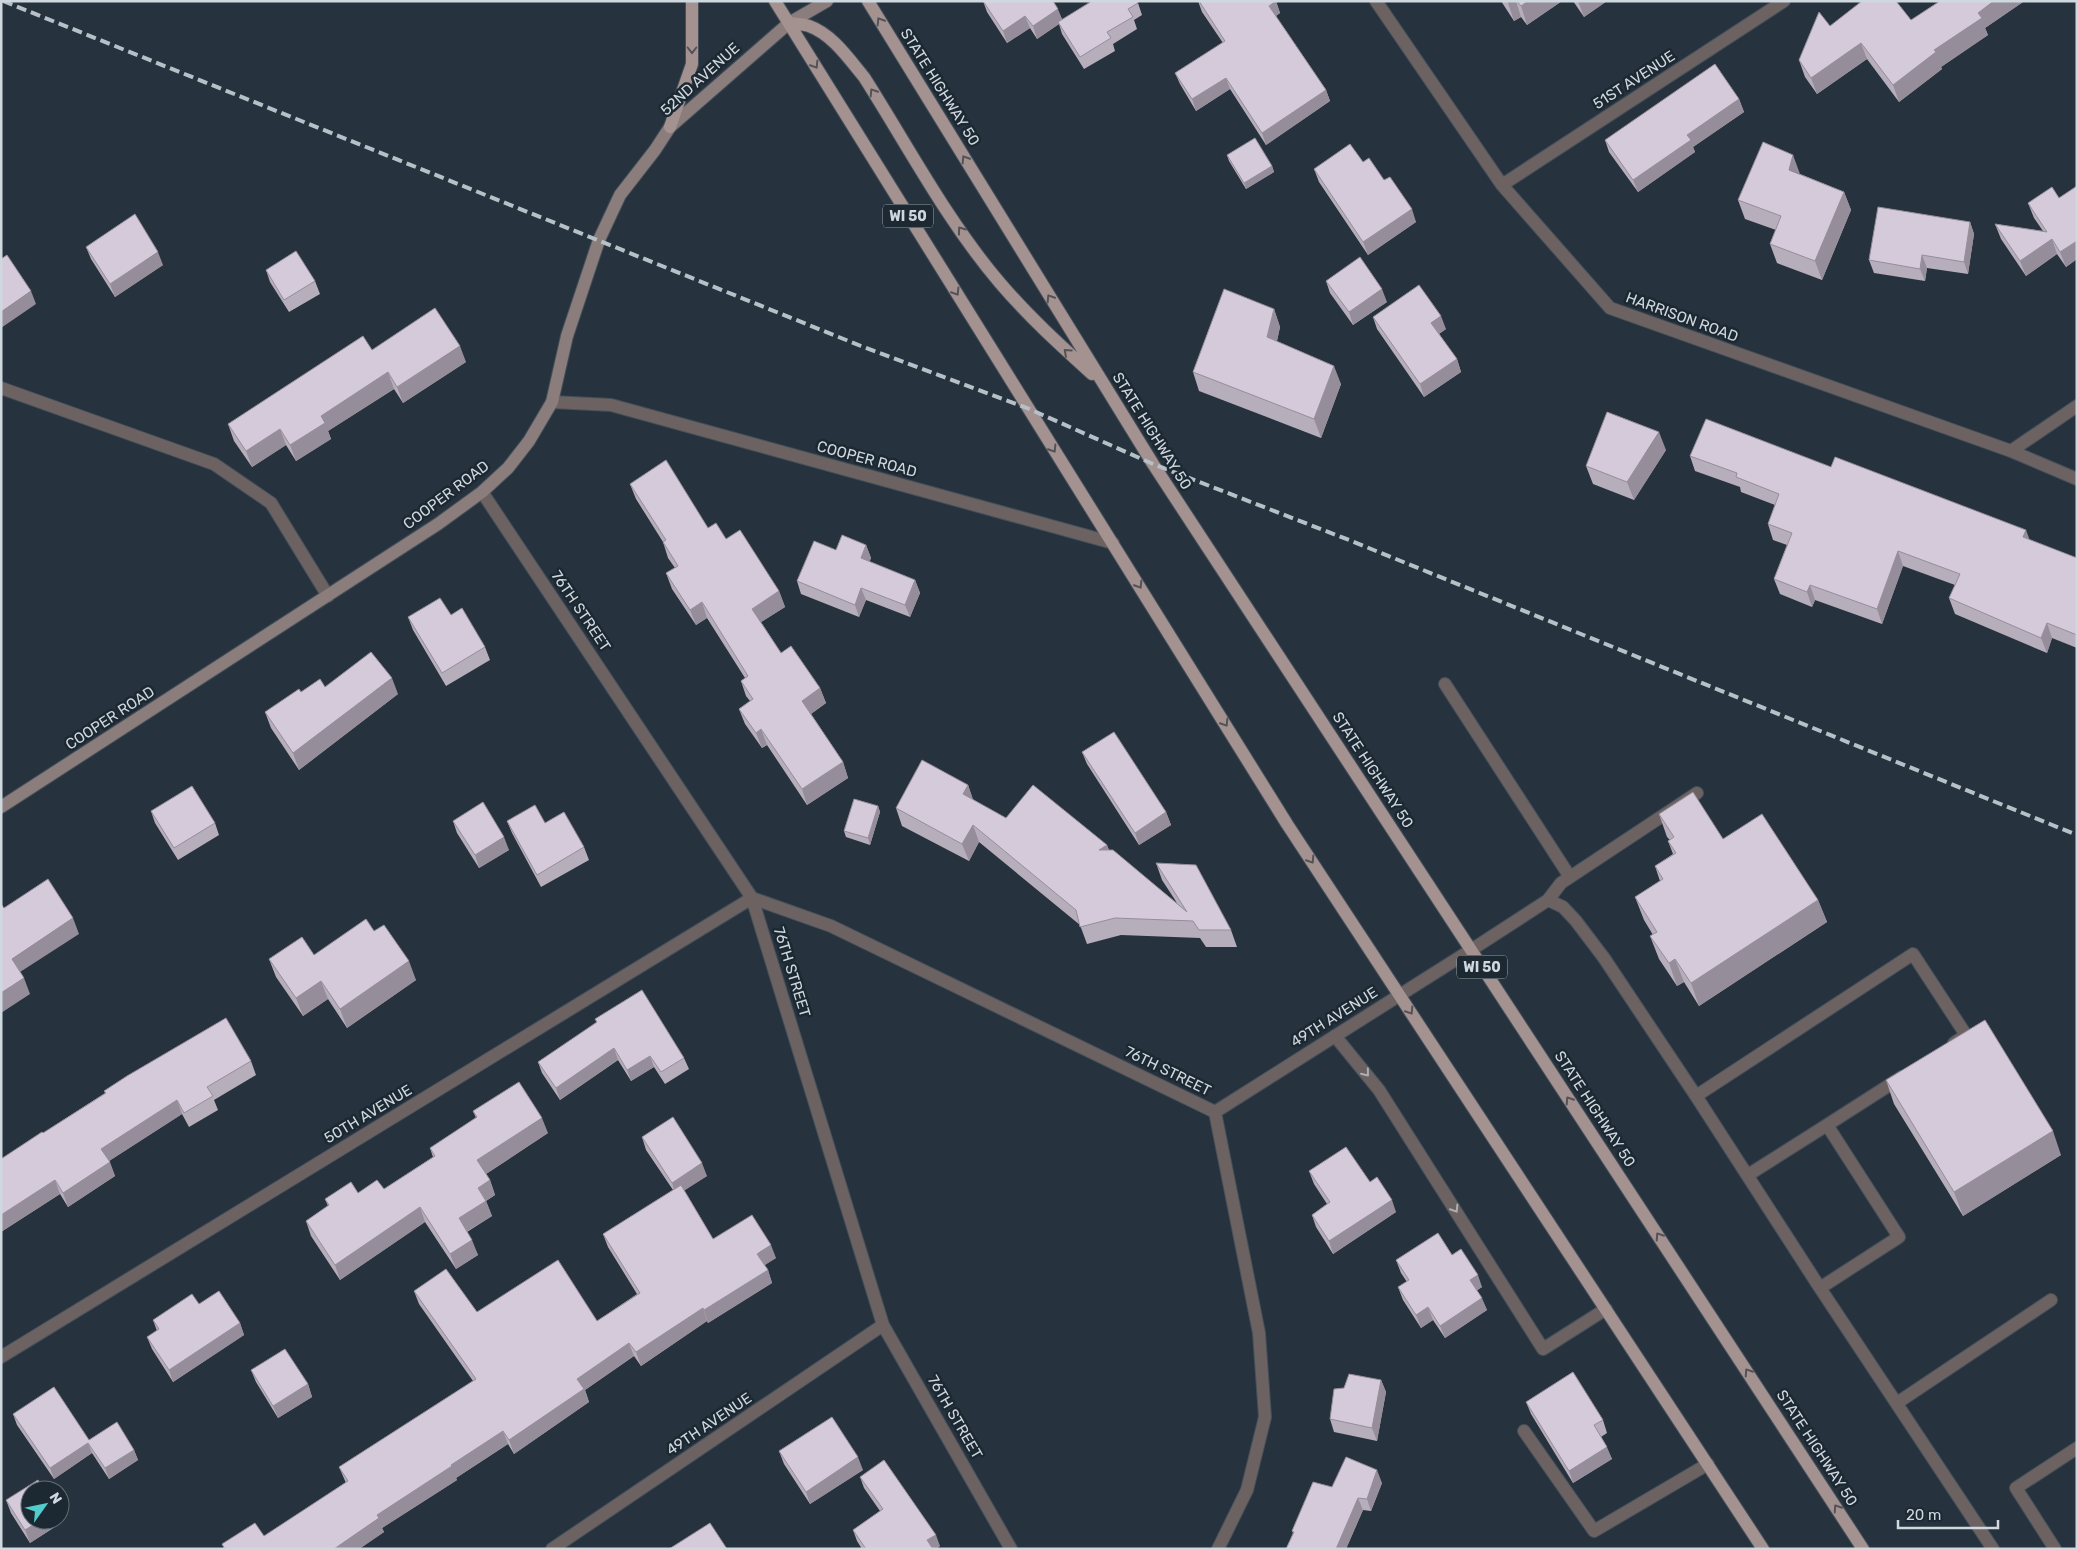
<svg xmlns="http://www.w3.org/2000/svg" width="2078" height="1550" viewBox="0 0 2078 1550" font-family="Rubik,sans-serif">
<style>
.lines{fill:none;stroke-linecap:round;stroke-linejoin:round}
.lane-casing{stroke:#45505a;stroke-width:14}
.street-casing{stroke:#45505a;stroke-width:14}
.secondary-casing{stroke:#45505a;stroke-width:14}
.primary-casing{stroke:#45505a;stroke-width:14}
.lane{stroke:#6b6261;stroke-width:12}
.street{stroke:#6b6261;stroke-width:12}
.secondary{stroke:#8b7d7c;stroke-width:12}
.primary{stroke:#a49290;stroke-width:12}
.rail{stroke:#b7c0c7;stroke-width:4;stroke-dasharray:10 5;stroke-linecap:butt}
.wall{fill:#b7aebb}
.shaded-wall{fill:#958d99}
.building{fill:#d5cada;stroke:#958d99}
.oneway{stroke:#525258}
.oneway2{stroke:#adafb3}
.labels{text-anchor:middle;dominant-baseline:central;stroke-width:5;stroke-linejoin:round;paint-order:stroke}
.shield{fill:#1c2832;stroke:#9aa3ab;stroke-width:1}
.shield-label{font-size:14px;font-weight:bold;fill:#d0d8df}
.street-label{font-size:15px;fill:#d0d8df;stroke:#1c2832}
</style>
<rect width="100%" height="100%" fill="#26323d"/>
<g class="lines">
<defs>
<path id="lane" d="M1,388L214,464L271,503L328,596
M1445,684L1570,877
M1548,900L1561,883L1697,793
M1471,950L1548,900L1563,907L1576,921L1604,958L1696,1096L1913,954L1966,1035L1954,1043
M1335,1036L1379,1090L1543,1349L1606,1309
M1696,1096L1820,1288L1899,1237L1827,1125L1902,1077
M1748,1175L1827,1125
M1820,1288L1993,1549
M1897,1403L2051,1300
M1524,1431L1594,1531L1708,1464
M2055,1549L2016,1488L2077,1448"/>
<path id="street" d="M1376,1L1502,185L1610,308L2011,451L2077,479
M1502,185L1784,1
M552,402L611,405L1113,543
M2011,451L2077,406
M482,492L752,898L883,1325L1011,1549
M1215,1112L1471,950
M1,1357L752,898L831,926L1215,1112L1259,1333L1265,1417L1247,1490L1218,1549
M552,1549L883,1325"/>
<path id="secondary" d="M1,807L438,524L482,492L508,468L529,441L552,402L567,336L599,240L620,195L655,150L670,127L789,23L827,1"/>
<path id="primary" d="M775,1L1287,824L1763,1549
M868,1L1153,464L1863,1549
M789,23C795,24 803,24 809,26C832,34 849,59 864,77C908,146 947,221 1000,283C1029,317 1060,345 1092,374
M670,127L692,64V1"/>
</defs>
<use href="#lane" class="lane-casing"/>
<use href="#street" class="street-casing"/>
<use href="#secondary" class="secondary-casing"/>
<use href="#primary" class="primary-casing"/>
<use href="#lane" class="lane"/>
<use href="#street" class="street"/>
<use href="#secondary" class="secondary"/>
<use href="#primary" class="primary"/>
<path class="rail" d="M3,1L861,346L1027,408L1153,464L1349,540L2077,835"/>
</g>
<path class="wall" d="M983,1H1053L1062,19L1138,3L1142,15L1134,20L1137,29L1113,44L1115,51L1084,69L1062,34L1059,24L1037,39L1030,28L1007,43L987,12Z
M1198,1H1276L1280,13L1276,16L1326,90L1330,101L1266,145L1230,89L1196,111L1180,84L1175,73L1223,43L1202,12Z
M1501,1H1562L1527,25L1521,17L1514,21Z
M1573,1H1607L1584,17Z
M2023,2L1985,28L1988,35L1941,67L1942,69L1899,102L1867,59L1817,94L1805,77L1799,60L1830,26L1911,20Z
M1739,99L1744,112L1693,147L1695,152L1638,192L1609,152L1605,140Z
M1227,155L1272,166L1274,172L1246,189L1229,161Z
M1314,169L1384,180L1416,222L1368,255L1319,182Z
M1800,174L1844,192L1851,210L1822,280L1777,263L1770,244L1776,230L1745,219L1738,200Z
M2077,186V259L2066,267L2057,254L2026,276L2001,239L1995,224L2043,231L2034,218L2028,203L2059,198Z
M1970,222L1974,234L1968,274L1927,268L1925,281L1874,273L1869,260Z
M86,247L163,265L115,297L91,259Z
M266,270L315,281L320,294L289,312L270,282Z
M1326,281L1387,302L1353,325L1330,293Z
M1274,309L1280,327L1277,341L1341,384L1321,438L1199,391L1193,372Z
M1373,317L1446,329L1439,334L1457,359L1461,372L1424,397L1377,329Z
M372,350L466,362L403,403L394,389L328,431L331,439L296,461L286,445L252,467L234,441L228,424Z
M1666,450L1634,500L1593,484L1586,466Z
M1690,456L1831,467L2029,540L2077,558V648L2052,638L2047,653L1955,614L1949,598L1955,585L1903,566L1882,624L1815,600L1812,607L1780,594L1774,579L1787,545L1773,540L1768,524L1775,505L1741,492L1740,487L1695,471Z
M630,484L726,539L779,591L785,607L761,622L781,653L820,688L826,703L811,714L843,762L848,778L807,805L767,745L762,748L745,724L739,709L750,701L746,696L741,681L745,678L707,618L696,625L672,589L666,573L675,568L668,558L663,542L636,499Z
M866,545L871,558L869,562L915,580L920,593L910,617L866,600L859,617L801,594L797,581L836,550Z
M408,617L485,647L490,660L446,686L413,630Z
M325,687L398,694L299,770L271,728L265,712Z
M1082,752L1166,812L1171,825L1139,845L1087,764Z
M968,785L973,800L1006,818L1107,845L1109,850L1177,903L1162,880L1156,863L1231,930L1237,947H1206L1200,938L1121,935L1087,944L1080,925L979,842L969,861L902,826L896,808Z
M878,806L880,812L870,845L846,837L844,831Z
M151,811L215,823L219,835L178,860L155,823Z
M1659,814L1723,839L1818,900L1827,922L1699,1006L1684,982L1677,986L1659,959L1650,936L1653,935L1644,920L1635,897L1660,881L1655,866L1673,854L1668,841L1670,840L1667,837Z
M453,821L509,850L479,868L457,833Z
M507,821L545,823L584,847L589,860L541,887L512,833Z
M374,931L416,980L347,1028L328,999L303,1016L276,977L269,959L314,955Z
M595,1019L684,1058L689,1069L665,1084L654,1067L631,1081L618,1060L560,1100L542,1073L538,1062L597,1023Z
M251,1061L256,1075L214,1100L218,1110L189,1127L182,1114L109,1161L115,1176L68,1207L60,1194L1,1232V1159L43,1133L105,1093L104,1091Z
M1886,1080L2061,1155L1963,1216L1894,1104Z
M473,1111L548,1133L486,1174L490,1180L495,1195L486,1201L492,1216L467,1232L478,1255L456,1269L425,1222L340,1280L311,1236L306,1221L328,1206L325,1199L358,1193L384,1189L433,1157L430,1148L476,1118Z
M642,1137L707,1176L684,1190L713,1239L776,1258L764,1265L768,1270L772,1283L708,1323L707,1321L641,1366L634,1356L585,1390L589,1402L514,1454L508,1444L456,1478L457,1480L382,1528L384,1532L359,1549H224L222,1544L264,1536L346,1483L339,1467L473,1381L419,1304L414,1291L477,1312L597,1321L637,1294L608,1247L603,1234L673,1190L646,1150Z
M1309,1171L1396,1212L1333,1254L1316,1227L1312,1215L1327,1204L1314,1184Z
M1452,1255L1482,1287L1477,1290L1487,1310L1445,1338L1433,1320L1421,1328L1403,1300L1398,1287L1407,1282L1401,1273L1396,1260Z
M199,1304L240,1323L244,1335L173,1382L152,1349L147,1337L157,1331L153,1320Z
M251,1370L308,1384L312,1397L278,1418L256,1382Z
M1381,1380L1386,1392L1377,1441L1334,1432L1330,1419L1344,1388Z
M1526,1402L1603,1420L1607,1433L1601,1437L1612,1459L1573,1483L1531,1414Z
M13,1414L89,1440L134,1450L138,1460L109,1479L92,1453L54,1479L17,1425Z
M779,1451L863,1470L810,1504L784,1464Z
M860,1477L940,1546L936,1549H862L857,1541L853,1530L880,1511L864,1488Z
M1382,1483L1371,1511L1363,1510L1346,1549H1286L1293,1533L1292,1531L1332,1487Z
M6,1500L60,1520V1519L61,1523L30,1543L11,1513Z"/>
<path class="shaded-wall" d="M1276,1L1280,13L1274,17L1269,6Z
M1510,1H1516L1521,17L1514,21L1508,3Z
M1528,1H1562L1527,25L1521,6Z
M1578,1H1607L1584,17Z
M1994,1H2023V2L1985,28L1988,35L1941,67L1942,69L1899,102L1893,85L1978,13Z
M1058,9L1063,22H1058L1059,24L1037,39L1033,26Z
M1025,16L1030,28L1007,43L1003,31Z
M1861,43L1867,59L1817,94L1811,78Z
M1226,78L1230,89L1196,111L1192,99Z
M1326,90L1330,101L1266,145L1262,133Z
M1739,99L1744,112L1693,147L1695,152L1638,192L1633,180L1687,135Z
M1793,155L1800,174L1789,170Z
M1272,166L1274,172L1246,189L1244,183Z
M1844,192L1851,210L1822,280L1815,261Z
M1412,209L1416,222L1368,255L1363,242Z
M1970,222L1974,234L1968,274L1964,262Z
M2052,239L2057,254L2026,276L2020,261Z
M2077,241V259L2066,267L2060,252Z
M158,252L163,265L115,297L110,284Z
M1922,255L1927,268L1925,281L1920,269Z
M1382,289L1387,302L1353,325L1349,312Z
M31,291L36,304L1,328V312Z
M1274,309L1280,327L1274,355L1267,337Z
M1441,316L1446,329L1436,336L1431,323Z
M460,346L466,362L403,403L397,387Z
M1457,359L1461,372L1424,397L1420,384Z
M1334,366L1341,384L1321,438L1314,419Z
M388,372L394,389L328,431L331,439L296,461L290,445L321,416Z
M280,429L286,445L252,467L246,451Z
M1659,432L1666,450L1634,500L1627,482Z
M2026,530L2032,546L2023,537Z
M866,545L871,558L866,571L861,558Z
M1898,551L1903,566L1882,624L1877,609Z
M915,580L920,593L910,617L905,605Z
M1810,585L1815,600L1812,607L1807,592Z
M861,588L866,600L859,617L855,605Z
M779,591L785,607L758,624L752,609Z
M702,602L707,618L696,625L690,610Z
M2047,623L2052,638L2047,653L2041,638Z
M392,678L398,694L299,770L293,753Z
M820,688L826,703L808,716L802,701Z
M761,729L767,745L762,748L756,733Z
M843,762L848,778L807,805L802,789Z
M968,785L974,802L963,794Z
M878,806L880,812L870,845L868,838Z
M1166,812L1171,825L1139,845L1135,833Z
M973,825L979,842L969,861L962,844Z
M504,837L509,850L479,868L475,855Z
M1107,845L1113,862L1099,850Z
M1818,900L1827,922L1699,1006L1691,983Z
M73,918L79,934L17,974L12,959Z
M1675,959L1684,982L1677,986L1669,963Z
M409,961L416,980L347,1028L340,1009Z
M24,978L30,994L1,1013V993Z
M321,981L328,999L303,1016L296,998Z
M614,1048L618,1060L560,1100L556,1088Z
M650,1056L654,1067L631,1081L627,1070Z
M177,1100L182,1114L106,1163L101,1149Z
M542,1118L548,1133L483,1176L477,1160Z
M2053,1131L2061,1155L1963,1216L1954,1192Z
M110,1162L115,1176L68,1207L63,1193Z
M702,1163L707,1176L676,1196L672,1183Z
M55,1180L60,1194L1,1232V1215Z
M490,1180L495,1195L486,1201L492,1216L464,1233L459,1218L478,1188Z
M1392,1200L1396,1212L1333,1254L1329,1241Z
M420,1207L425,1222L340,1280L335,1265Z
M472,1240L478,1255L456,1269L450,1254Z
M771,1245L776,1258L762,1267L757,1254Z
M768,1270L772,1283L708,1323L704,1310Z
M1478,1275L1482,1287L1475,1292L1470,1280Z
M1482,1298L1487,1310L1445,1338L1440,1326Z
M1428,1307L1433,1320L1421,1328L1416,1315Z
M703,1308L707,1321L641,1366L636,1352Z
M240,1323L244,1335L173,1382L169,1370Z
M629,1343L634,1356L585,1390L589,1402L514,1454L509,1440L577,1379Z
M1381,1380L1386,1392L1377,1441L1372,1428Z
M308,1384L312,1397L278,1418L273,1406Z
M503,1431L508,1444L456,1478L457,1480L382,1528L384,1532L368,1543L359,1549H334L377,1515L451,1465Z
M88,1443L92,1453L54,1479L50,1468Z
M1607,1447L1612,1459L1573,1483L1569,1471Z
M134,1450L138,1460L109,1479L105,1468Z
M858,1457L863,1470L810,1504L806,1492Z
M1377,1470L1382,1483L1371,1511L1367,1499Z
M1358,1498L1363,1510L1346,1549H1336Z
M60,1519L61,1523L30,1543L25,1530L41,1520H60Z
M936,1535L940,1546L936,1549H930L927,1540Z"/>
<path class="building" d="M983,1H1053L1058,9L1033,26L1025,16L1003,31Z
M1092,1H1137L1138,3L1128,9L1133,17L1107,32L1111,38L1080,57L1058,22Z
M1199,1H1276L1269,6L1326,90L1262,133L1226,78L1192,99L1175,73L1225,41Z
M1517,1H1528L1521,6Z
M1862,1H1896L1911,20L1940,1H1994L1978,13L1982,18L1934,50L1936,52L1893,85L1861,43L1811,78L1799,60L1819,12L1830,26Z
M1715,64L1739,99L1687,135L1691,140L1633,180L1605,140Z
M1255,138L1272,166L1244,183L1227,155Z
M1763,142L1793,155L1789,170L1844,192L1815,261L1770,244L1781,216L1738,200Z
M1350,144L1363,162L1369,158L1384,180L1390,177L1412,209L1363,242L1314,169Z
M2077,186V241L2060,252L2052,239L2020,261L1995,224L2047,232L2028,203L2052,187L2059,198Z
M1878,207L1970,222L1964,262L1922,255L1920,269L1869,260Z
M135,214L158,252L110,284L86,247Z
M296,251L315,281L284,300L266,270Z
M7,255L31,291L1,312V259Z
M1360,257L1382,289L1349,312L1326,281Z
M1419,285L1441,316L1431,323L1457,359L1420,384L1373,317Z
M1224,289L1274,309L1267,337L1334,366L1314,419L1193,372Z
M435,308L460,346L397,387L388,372L321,416L325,423L290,445L280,429L246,451L228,424L363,336L372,350Z
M1607,412L1659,432L1627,482L1586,466Z
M1706,419L1831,467L1835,457L2026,530L2023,537L2077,558V635L2047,623L2041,638L1949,598L1960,574L1898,551L1877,609L1810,585L1807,592L1774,579L1792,533L1768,524L1779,494L1736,477L1737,473L1690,456Z
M666,460L708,528L716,523L726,539L740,530L779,591L752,609L781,653L791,646L820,688L802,701L843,762L802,789L761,729L756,733L739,709L753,699L741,681L748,676L702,602L690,610L666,573L678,566L663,542L666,540L630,484Z
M842,535L866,545L861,558L915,580L905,605L861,588L855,605L797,581L814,541L836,550Z
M440,598L451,615L462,608L485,647L442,673L408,617Z
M371,652L392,678L293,753L265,712L299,689L301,692L320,679L325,687Z
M1114,732L1166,812L1135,833L1082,752Z
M922,760L968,785L963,794L1006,818L1033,785L1107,845L1099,850H1113L1187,912L1156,863L1196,865L1231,930H1199L1193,921L1115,918L1080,927L1076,910L973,825L962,844L896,808Z
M192,786L215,823L174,848L151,811Z
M1693,792L1723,839L1762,814L1818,900L1691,983L1675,959L1669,963L1650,936L1657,932L1635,897L1663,879L1655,866L1676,853L1668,841L1674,837L1659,814Z
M854,799L878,806L868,838L844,831Z
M483,802L504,837L475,855L453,821Z
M535,805L545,823L564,812L584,847L537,875L507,821Z
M48,879L73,918L12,959L24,978L1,993V904L4,908Z
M366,919L374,931L384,925L409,961L340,1009L321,981L296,998L269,959L302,937L314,955Z
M642,990L684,1058L661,1072L650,1056L627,1070L614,1048L556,1088L538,1062L597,1022L595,1019Z
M226,1018L251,1061L207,1087L213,1096L184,1113L177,1100L101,1149L110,1162L63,1193L55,1180L1,1215V1159L42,1132L43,1133L106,1093L104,1091L127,1076Z
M1985,1020L2053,1131L1954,1192L1886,1080Z
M519,1082L542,1118L477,1160L490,1180L478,1188L486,1201L459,1218L472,1240L450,1254L420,1207L335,1265L306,1221L329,1205L325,1199L351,1182L358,1193L377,1180L384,1189L435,1156L430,1148L477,1117L473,1111Z
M673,1117L702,1163L672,1183L642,1137Z
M1346,1147L1370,1182L1377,1177L1392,1200L1329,1241L1312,1215L1330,1202L1309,1171Z
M681,1185L713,1239L752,1215L771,1245L757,1254L768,1270L704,1310L703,1308L636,1352L629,1343L577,1379L584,1389L509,1440L503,1431L451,1465L452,1466L377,1515L379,1518L334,1549H225L222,1544L255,1523L264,1536L348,1481L339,1467L476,1379L414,1291L446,1269L477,1312L558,1260L597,1321L640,1293L603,1234Z
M1438,1233L1452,1255L1461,1249L1478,1275L1470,1280L1482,1298L1440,1326L1428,1307L1416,1315L1398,1287L1409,1280L1396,1260Z
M219,1291L240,1323L169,1370L147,1337L159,1329L153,1320L192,1294L199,1304Z
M285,1349L308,1384L273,1406L251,1370Z
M1573,1372L1603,1420L1594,1425L1607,1447L1569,1471L1526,1402Z
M1349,1374L1381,1380L1372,1428L1330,1419L1334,1389L1344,1388Z
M54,1387L89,1440L117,1422L134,1450L105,1468L88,1443L50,1468L13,1414Z
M832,1417L858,1457L806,1492L779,1451Z
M1346,1457L1377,1470L1367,1499L1358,1498L1336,1549H1286L1294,1532L1292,1531L1313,1482L1332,1487Z
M884,1460L936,1535L927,1540L933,1549H866L853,1530L883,1509L860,1477Z
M38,1480L45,1490H30V1520H41L25,1530L6,1500Z
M710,1523L727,1549H669Z"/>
<defs><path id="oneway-chevron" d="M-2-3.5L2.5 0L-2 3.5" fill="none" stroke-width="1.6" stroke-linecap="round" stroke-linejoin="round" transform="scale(1.25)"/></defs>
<g class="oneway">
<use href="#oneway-chevron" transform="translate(880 21) rotate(-122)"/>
<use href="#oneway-chevron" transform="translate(692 50) rotate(90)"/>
<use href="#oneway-chevron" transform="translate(815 65) rotate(58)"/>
<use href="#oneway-chevron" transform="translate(873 92) rotate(-123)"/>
<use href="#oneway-chevron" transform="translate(965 159) rotate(-122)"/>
<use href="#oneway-chevron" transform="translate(961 230) rotate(-126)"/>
<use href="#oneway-chevron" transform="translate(956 292) rotate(58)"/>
<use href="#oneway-chevron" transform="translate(1050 298) rotate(-122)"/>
<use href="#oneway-chevron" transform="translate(1067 352) rotate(-138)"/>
<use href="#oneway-chevron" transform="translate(1053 449) rotate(58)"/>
<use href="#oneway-chevron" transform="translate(1139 585) rotate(58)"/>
<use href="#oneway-chevron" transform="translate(1225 723) rotate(58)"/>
<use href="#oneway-chevron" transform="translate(1311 860) rotate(57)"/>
<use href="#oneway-chevron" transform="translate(1410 1011) rotate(57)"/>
<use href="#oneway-chevron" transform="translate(1569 1100) rotate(-123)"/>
<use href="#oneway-chevron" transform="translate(1659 1236) rotate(-123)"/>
<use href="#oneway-chevron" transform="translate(1748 1372) rotate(-123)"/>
<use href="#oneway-chevron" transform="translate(1837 1508) rotate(-123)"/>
</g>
<g class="oneway2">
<use href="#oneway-chevron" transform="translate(1366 1073) rotate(51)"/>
<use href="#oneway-chevron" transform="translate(1455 1209) rotate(58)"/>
</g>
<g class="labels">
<g class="shield">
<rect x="883" y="204.5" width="50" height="23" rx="4"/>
<rect x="1457" y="955.5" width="50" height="23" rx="4"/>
</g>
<g class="shield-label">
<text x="908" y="216">WI 50</text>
<text x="1482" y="967">WI 50</text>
</g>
<g class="street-label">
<text transform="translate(700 79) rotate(-42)">52ND AVENUE</text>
<text transform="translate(1634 80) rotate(-33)">51ST AVENUE</text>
<text transform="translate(940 87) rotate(58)">STATE HIGHWAY 50</text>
<text transform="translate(1682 317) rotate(20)">HARRISON ROAD</text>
<text transform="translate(1152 431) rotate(58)">STATE HIGHWAY 50</text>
<text transform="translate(867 459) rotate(15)">COOPER ROAD</text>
<text transform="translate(446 495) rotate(-37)">COOPER ROAD</text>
<text transform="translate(581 611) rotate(56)">76TH STREET</text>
<text transform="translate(110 718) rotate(-33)">COOPER ROAD</text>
<text transform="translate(1373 770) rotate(57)">STATE HIGHWAY 50</text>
<text transform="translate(792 972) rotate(73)">76TH STREET</text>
<text transform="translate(1334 1017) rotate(-32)">49TH AVENUE</text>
<text transform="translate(1168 1071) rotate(26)">76TH STREET</text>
<text transform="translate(1595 1109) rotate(57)">STATE HIGHWAY 50</text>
<text transform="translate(368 1114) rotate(-31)">50TH AVENUE</text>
<text transform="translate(955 1417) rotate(60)">76TH STREET</text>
<text transform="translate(709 1424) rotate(-34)">49TH AVENUE</text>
<text transform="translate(1817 1448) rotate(57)">STATE HIGHWAY 50</text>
</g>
</g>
<rect width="2078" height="1550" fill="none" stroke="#d0d8df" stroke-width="5"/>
<g transform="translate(45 1505) rotate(57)"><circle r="24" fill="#1c2832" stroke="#646e77"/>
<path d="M0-4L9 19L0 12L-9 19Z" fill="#52cdcc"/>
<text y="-8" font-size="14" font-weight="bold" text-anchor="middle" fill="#d0d8df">N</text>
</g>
<path d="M1898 1520v8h100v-8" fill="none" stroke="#d0d8df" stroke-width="2.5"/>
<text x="1906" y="1520" font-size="15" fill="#d0d8df" stroke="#1c2832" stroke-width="4" paint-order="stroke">20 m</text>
</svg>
